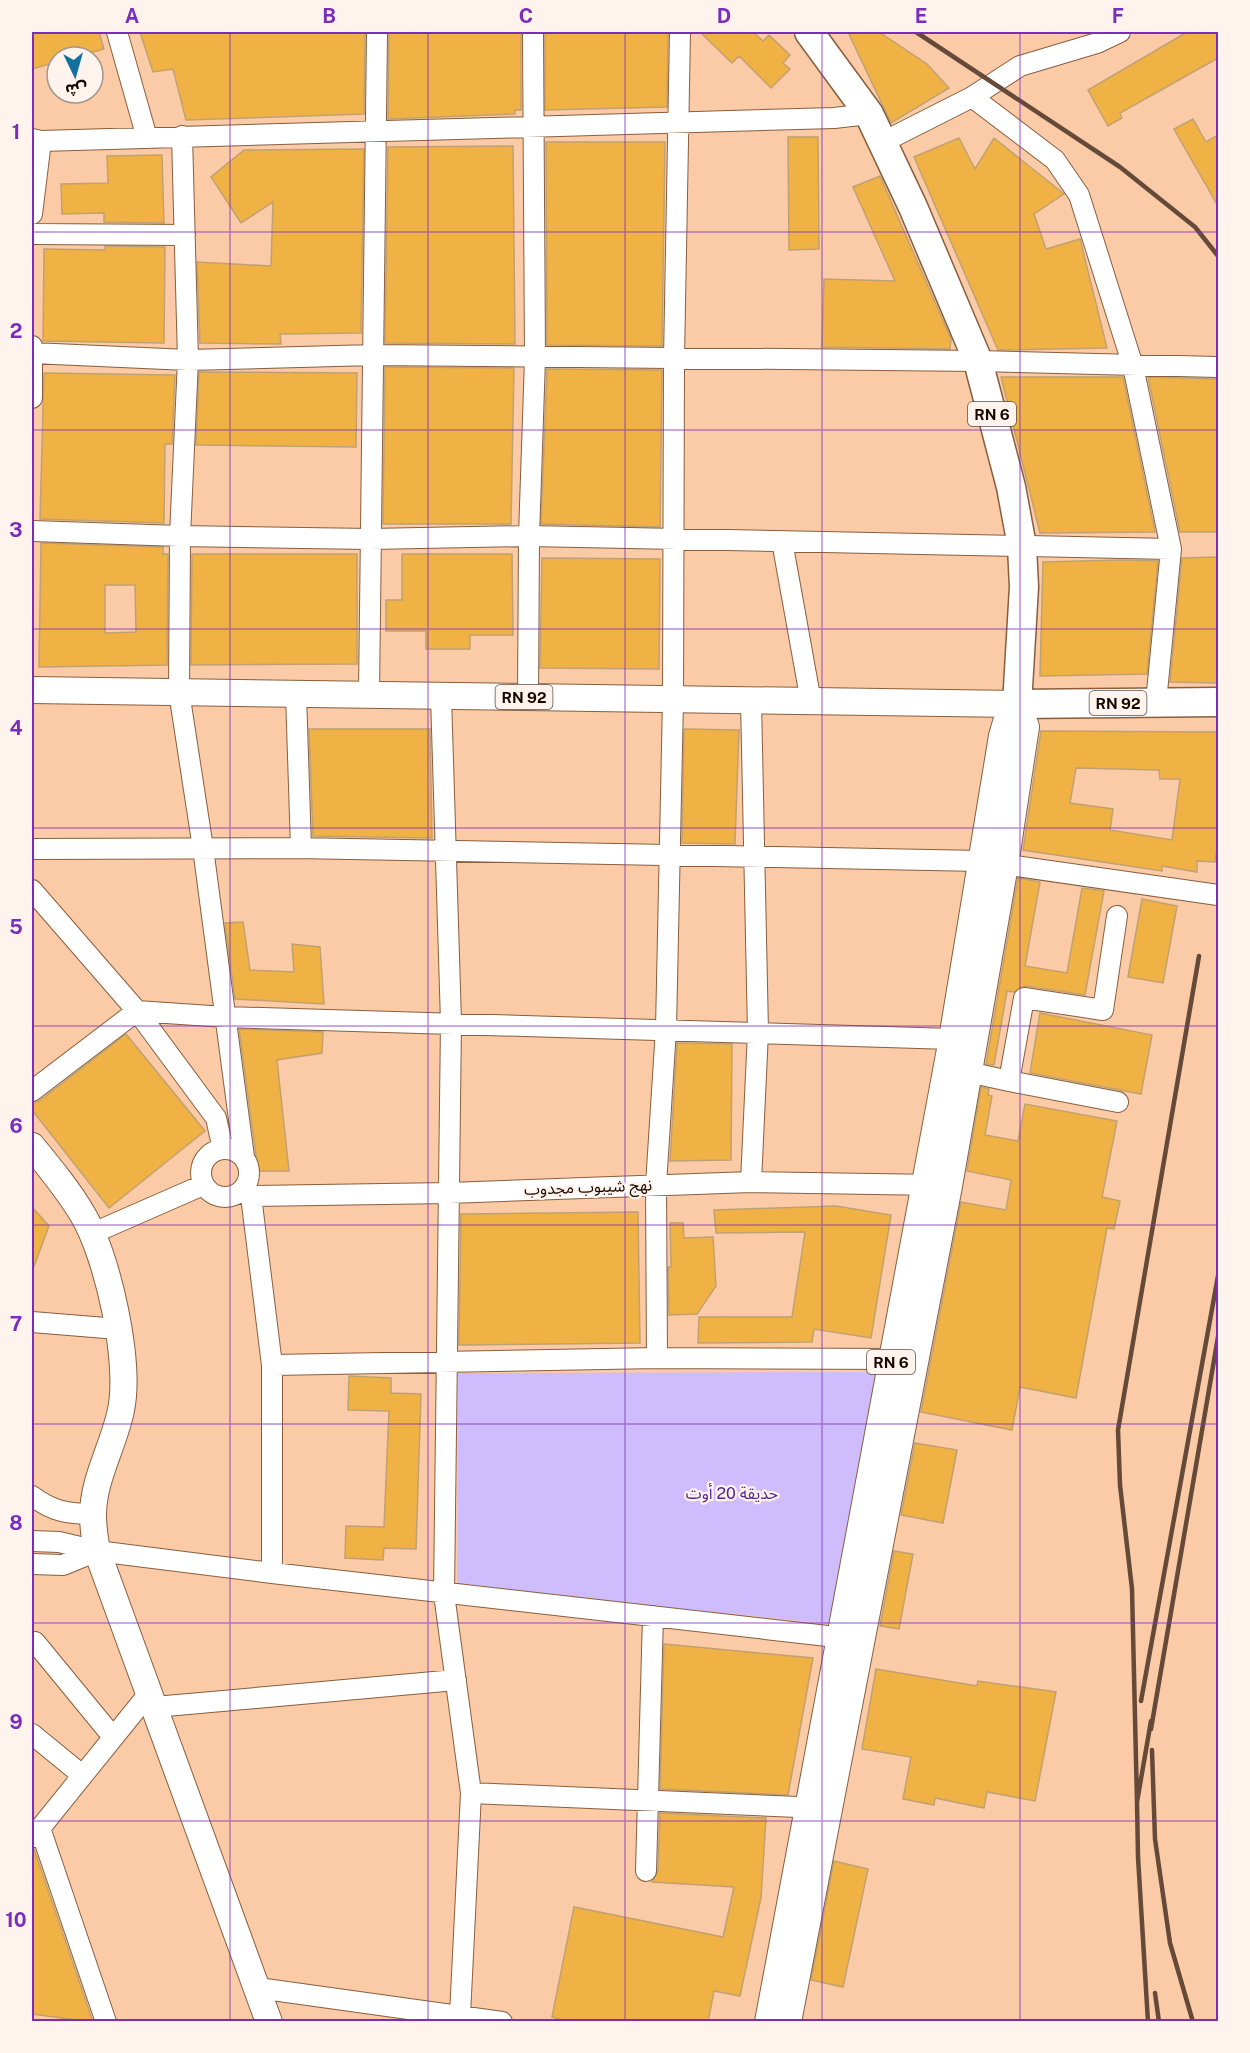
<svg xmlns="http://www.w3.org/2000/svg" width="1250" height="2053" viewBox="0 0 1250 2053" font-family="'Public Sans','Noto Sans Arabic',sans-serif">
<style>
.green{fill:#cfbcfc}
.building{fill:#f0b244;stroke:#c0a172;stroke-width:1.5;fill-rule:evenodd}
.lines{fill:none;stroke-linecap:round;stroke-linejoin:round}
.minor-casing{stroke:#895e3d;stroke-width:22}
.major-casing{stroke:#895e3d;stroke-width:28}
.highway-casing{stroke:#895e3d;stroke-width:31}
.minor{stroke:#fff;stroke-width:20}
.major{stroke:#fff;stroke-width:26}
.highway{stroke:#fff;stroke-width:28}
.rail{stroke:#654a39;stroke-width:4.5}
.grid{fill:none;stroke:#7b2cbf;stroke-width:1.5;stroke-opacity:0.55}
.labels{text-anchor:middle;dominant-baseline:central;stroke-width:4.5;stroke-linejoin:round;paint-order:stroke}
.shield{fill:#fff4ed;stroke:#5d4e47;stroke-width:1.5}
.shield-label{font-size:15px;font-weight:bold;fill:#170700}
.street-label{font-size:16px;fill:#170700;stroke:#fff4ed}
.park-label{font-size:16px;fill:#562495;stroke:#fff4ed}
.neatline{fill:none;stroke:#7b2cbf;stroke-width:2}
.grid-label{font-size:20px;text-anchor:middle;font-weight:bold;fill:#7b2cbf}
</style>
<rect width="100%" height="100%" fill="#fbcaa6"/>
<path class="green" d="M878,1372L831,1624L457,1586L458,1373Z"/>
<path class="building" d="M32,32H99L104,49L75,57H57V62L32,69Z
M140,32H365L364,114L186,120L173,69L153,72Z
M389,32H521V110H515V114L388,119Z
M545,32H668L667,107L545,110Z
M700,32H753L763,41L769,35L790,55L783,63L790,69L771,88L739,56L732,63Z
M848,32H879L927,64L949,88L891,123Z
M1187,32H1218V58L1120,113L1122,118L1108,126L1088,90Z
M1193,119L1206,142L1218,135V206L1174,129Z
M788,137H818L819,249L789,250Z
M959,138L975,169L994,138L1064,194L1034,214L1046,249L1080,239L1107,348L998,350L914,157Z
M546,142H665L662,346L547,345Z
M513,146L515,344L385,343L388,147Z
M364,149L361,333L280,334L281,344L200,343L197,262L271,266L273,202L241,223L211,177L244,150Z
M162,155L164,223L104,222V213L62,214L61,184L108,183L107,156Z
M880,176L951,339L950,349L822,347L824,279L895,281L853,187Z
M105,246L165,247L164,343L43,341L44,249L105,250Z
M385,367L514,368L511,524H383Z
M547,369L662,370L660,527L541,524Z
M199,372L357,373L356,447L196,445Z
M44,373L175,375L172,444H165L164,523L40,519Z
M1001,377H1123L1155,532L1040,533Z
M1148,377L1218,379V532H1180Z
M41,543L163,547V554H168L167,665L39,667ZM105,585H135L136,632L105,633Z
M192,554H357V664L191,665Z
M402,554H512L513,635H470V649H426V631H386V600H402Z
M1218,557V683L1170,682L1182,558Z
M542,558L660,559L659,669L540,668Z
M1121,560L1158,561L1147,674L1040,676L1043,562Z
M309,729H430L432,838L313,836Z
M684,729L739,730L735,844L682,843Z
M1041,731L1218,732V841L1215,862L1197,861V872L1162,866V871L1023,850ZM1076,768L1159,770L1160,779H1180L1172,840L1110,830L1113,809L1070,803Z
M1018,878L1040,882L1025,966L1067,973L1082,888L1104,891L1085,995L1026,986L1014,992L1007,991L994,1065L986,1064Z
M1142,899L1177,906L1163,983L1128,977Z
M243,922L250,970L294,972L292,944L320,947L324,1004L235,999L225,923Z
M1040,1013L1152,1035L1141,1094L1030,1073Z
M239,1029L323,1032L322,1053L277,1060L289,1171H253L256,1155Z
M126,1034L205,1131L109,1208L32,1110V1103L39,1101Z
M677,1043L732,1044L731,1160L670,1161Z
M981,1087L989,1089L988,1095L992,1096L985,1135L1018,1141L1025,1104L1117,1121L1102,1197L1120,1201L1114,1229L1107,1228L1076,1398L1020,1387L1012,1430L921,1412L961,1202L1006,1210L1011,1180L967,1171Z
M836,1206L891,1215L871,1338L814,1329L812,1342L698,1343L699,1317H792L805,1232L716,1233L714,1210Z
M32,1207L49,1226L33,1269H32Z
M638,1212L640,1343L459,1345L461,1214Z
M670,1223H683L684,1238L713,1237L716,1286L697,1314L669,1315L668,1267H671Z
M349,1376L391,1378V1393L421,1394L416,1549L384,1548L383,1560L345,1558L346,1526L384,1527L389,1411L348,1410Z
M915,1443L957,1450L943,1523L901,1515Z
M894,1551L913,1554L899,1629L880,1626Z
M664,1644L813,1658L788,1795L660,1789Z
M876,1669L977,1686L978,1681L1056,1692L1035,1801L987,1792L984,1808L935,1798L934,1805L903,1799L911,1757L862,1749Z
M660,1813L766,1818L761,1898L740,1996L714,1991L708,2022H558L559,2019L552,2017L574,1907L723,1937L734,1887L652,1882L658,1871Z
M32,1849H34L93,2022L32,2014Z
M834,1861L868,1869L843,1987L811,1980Z"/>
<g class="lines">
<defs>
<path id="minor" d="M117,32L147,138
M972,97L1055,160L1079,195L1133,366L1171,549L1156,702
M182,136L188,360L180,536L179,692L203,848L244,1157
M32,139L41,141L834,118L869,114
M883,142L972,97L1020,66L1097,43L1120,32
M32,214L41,141
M32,234L185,235
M32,346V398
M32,353L188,360L373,355L978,361L1218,367
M32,531L180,536L370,539L529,536L1171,549
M782,541L811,702
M296,694L301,848
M369,695L377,32
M441,696L451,1022L444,1594L471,1793L460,2015
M528,697L529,536L535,359L533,32
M751,701L758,1032L751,1182
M32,849L297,848L981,861L1218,895
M32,890L137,1011L216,1118L223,1149
M1117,916L1103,1010L1024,998L1009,1081L1118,1102
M968,1072L1009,1081
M32,1091L137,1011L225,1017L952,1039L964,1042
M201 1173a24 24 0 1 1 48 0a24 24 0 1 1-48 0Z
M91,1234L203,1185
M32,1322L118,1329
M657,1358L656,1185L666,1029L673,700L674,359L680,32
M272,1365L657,1358L906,1359
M32,1496C52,1511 67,1514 93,1514
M32,1541L59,1542L97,1551L272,1573L854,1639
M32,1564L63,1565L97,1551
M272,1573V1365L251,1196L449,1193L751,1182L937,1185
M35,1642L113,1737
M155,1707L456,1680
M32,1734L82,1775
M471,1793L822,1808
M40,1828L106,2022
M33,1837L150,1692
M646,1871L653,1616
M258,1988L502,2022"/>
<path id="major" d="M32,690L1017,704
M32,1146C50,1168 69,1191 83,1215C108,1257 131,1362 121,1410C114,1445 93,1479 93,1515C93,1527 95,1540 97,1551L269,2022
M768,2022L952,1039L1002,736L1007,719L1017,704
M788,2022L949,1186L1005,865L1026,727L1017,704"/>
<path id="highway" d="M809,32L869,114L913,207L978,361L1011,487L1022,546L1024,587L1017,704L1218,702"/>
</defs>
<use href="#minor" class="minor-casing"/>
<use href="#major" class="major-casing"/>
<use href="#highway" class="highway-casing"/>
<use href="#minor" class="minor"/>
<use href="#major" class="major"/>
<use href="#highway" class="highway"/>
<path class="rail" d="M916,32L1120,167L1195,227L1218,256
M1141,1701L1218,1276
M1151,1721L1137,1802L1132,1589L1120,1485L1118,1430L1199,956
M1151,1729L1218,1337
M1152,1750L1155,1839L1170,1943L1193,2022
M1137,1802L1138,1857L1148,2022
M1155,1993L1159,2022"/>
</g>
<path class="grid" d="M230,32V2022M428,32V2022M625,32V2022M822,32V2022M1020,32V2022M32,232H1218M32,430H1218M32,629H1218M32,828H1218M32,1026H1218M32,1225H1218M32,1424H1218M32,1623H1218M32,1821H1218"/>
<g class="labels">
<g class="shield">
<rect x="968" y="402" width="48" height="24" rx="4.5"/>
<rect x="495.5" y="685" width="57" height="24" rx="4.5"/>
<rect x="1089.5" y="691" width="57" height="24" rx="4.5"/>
<rect x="867" y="1350" width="48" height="24" rx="4.5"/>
</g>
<g class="shield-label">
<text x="992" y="414">RN 6</text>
<text x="524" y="697">RN 92</text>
<text x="1118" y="703">RN 92</text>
<text x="891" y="1362">RN 6</text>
</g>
<g class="street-label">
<text transform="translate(588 1187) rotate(-2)">نهج شيبوب مجدوب</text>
</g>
<g class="park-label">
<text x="732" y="1493">حديقة 20 أوت</text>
</g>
</g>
<rect width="1250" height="2053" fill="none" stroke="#fff4ed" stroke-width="66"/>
<g transform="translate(75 75) rotate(175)"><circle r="28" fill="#fff4ed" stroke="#a2958e" stroke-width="1.5"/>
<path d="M0-4.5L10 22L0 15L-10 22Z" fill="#126f9e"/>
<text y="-9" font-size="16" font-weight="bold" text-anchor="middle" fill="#170700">ش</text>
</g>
<rect x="33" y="33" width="1184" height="1987" class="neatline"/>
<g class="grid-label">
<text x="132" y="23">A</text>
<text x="329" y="23">B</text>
<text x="526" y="23">C</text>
<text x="724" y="23">D</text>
<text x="921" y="23">E</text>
<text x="1118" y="23">F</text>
<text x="16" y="139">1</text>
<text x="16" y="338">2</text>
<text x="16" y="537">3</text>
<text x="16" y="735">4</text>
<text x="16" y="934">5</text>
<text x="16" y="1133">6</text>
<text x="16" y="1331">7</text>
<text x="16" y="1530">8</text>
<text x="16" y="1729">9</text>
<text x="16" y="1927">10</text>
</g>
</svg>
